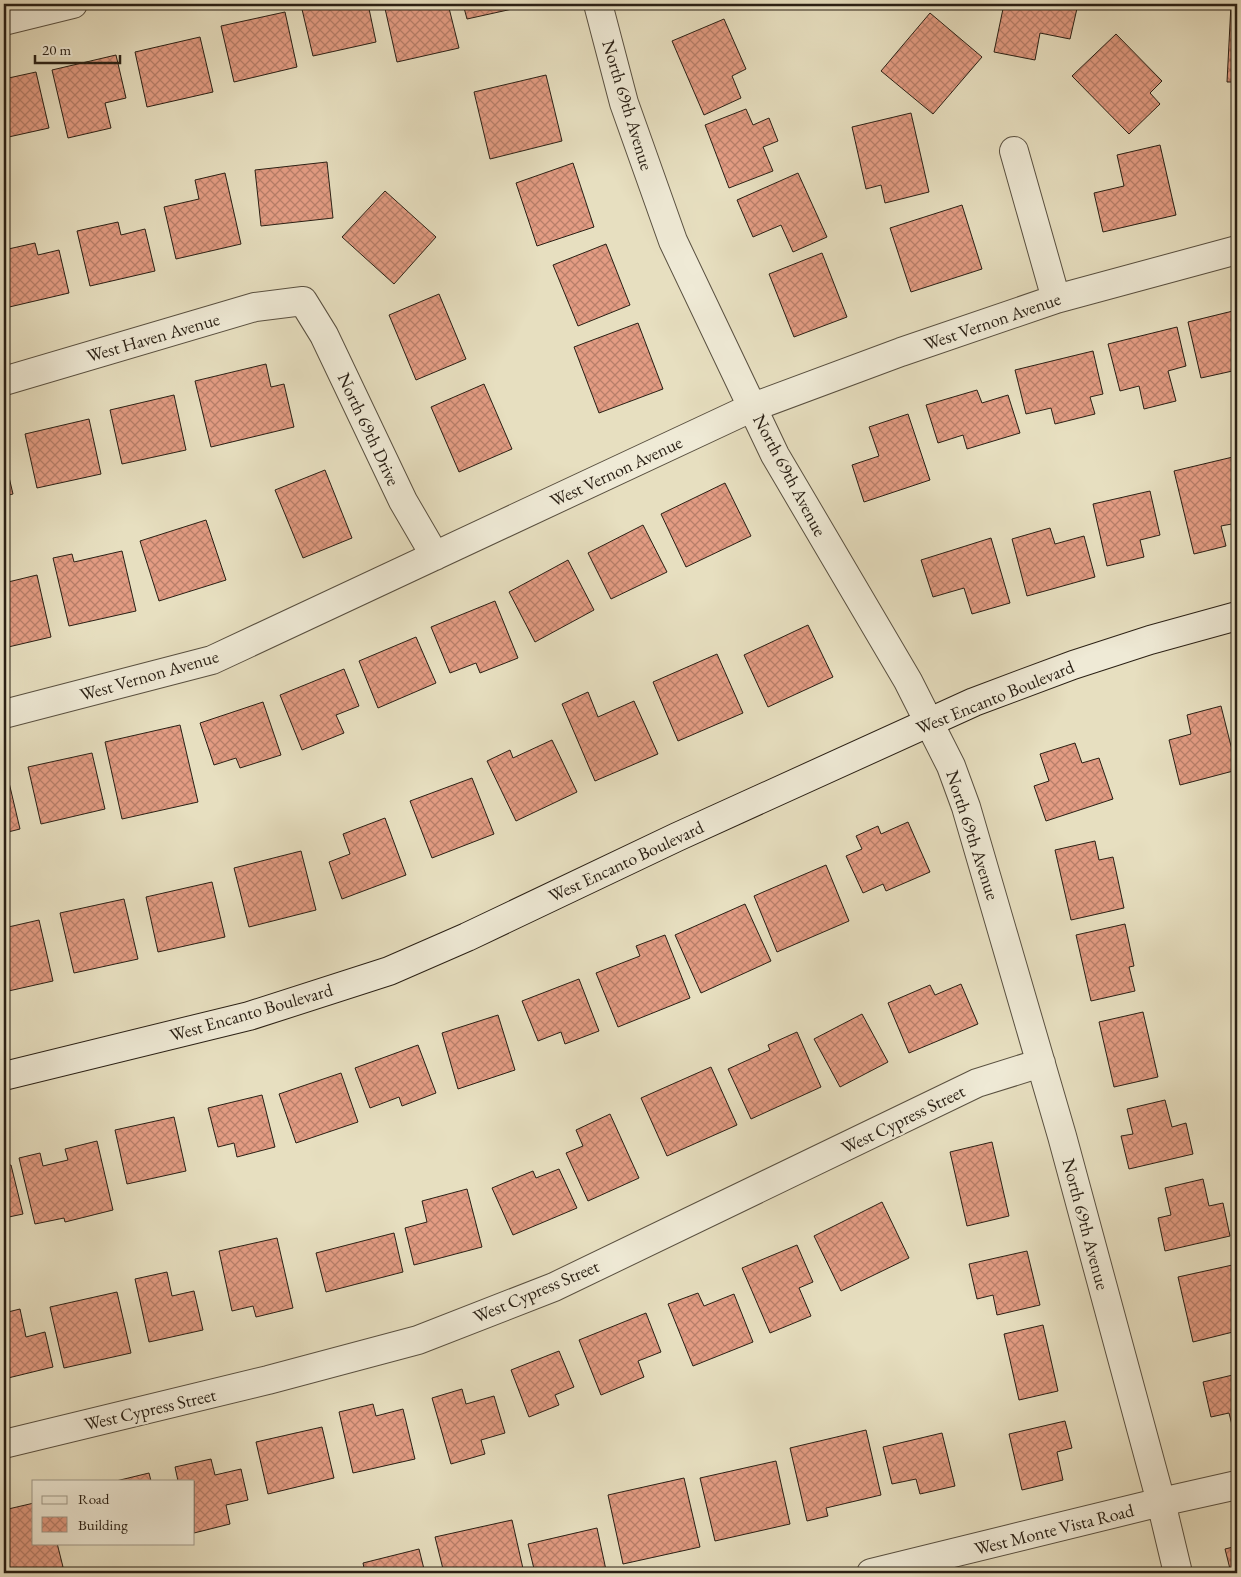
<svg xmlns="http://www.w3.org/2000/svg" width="1241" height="1577" viewBox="0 0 1241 1577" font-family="'EB Garamond',serif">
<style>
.building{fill:url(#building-cross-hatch);stroke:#2a2015}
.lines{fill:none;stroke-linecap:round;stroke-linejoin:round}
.street-casing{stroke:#595040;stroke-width:30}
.secondary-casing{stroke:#2a2015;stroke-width:30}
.street{stroke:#efead6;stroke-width:28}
.secondary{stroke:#efead6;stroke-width:28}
.labels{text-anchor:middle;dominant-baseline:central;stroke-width:4.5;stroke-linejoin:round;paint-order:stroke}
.street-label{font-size:18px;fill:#2a2015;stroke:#efead6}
</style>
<defs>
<pattern id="building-cross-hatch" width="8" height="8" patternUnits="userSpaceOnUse" patternTransform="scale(1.25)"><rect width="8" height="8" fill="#e39c83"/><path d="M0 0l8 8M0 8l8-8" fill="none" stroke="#b87f6a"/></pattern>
</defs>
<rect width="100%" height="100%" fill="#e7dfc0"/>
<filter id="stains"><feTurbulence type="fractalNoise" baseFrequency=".004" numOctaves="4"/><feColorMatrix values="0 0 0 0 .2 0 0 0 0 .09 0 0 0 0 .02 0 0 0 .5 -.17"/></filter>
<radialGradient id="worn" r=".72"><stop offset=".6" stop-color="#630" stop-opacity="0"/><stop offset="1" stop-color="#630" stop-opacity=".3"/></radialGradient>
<path class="building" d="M306,4H368L376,42L313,56L301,5Z
M384,4H448L459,48L397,62Z
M463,4H535L467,19Z
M1004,4H1078L1070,39L1040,33L1035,60L994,52Z
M1231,4H1237V82H1227Z
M285,12L297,67L234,82L221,26Z
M930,13L982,57L933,114L881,71Z
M724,19L746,69L732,76L741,98L704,115L672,41Z
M1116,34L1162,81L1150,93L1160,104L1129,134L1072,76Z
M200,37L213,92L147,107L135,52Z
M116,55L126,98L105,103L111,128L68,138L52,70Z
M36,72L49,128L4,138V79Z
M546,75L562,141L490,159L474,92Z
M746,109L753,125L769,118L778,141L763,147L773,171L729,188L705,125Z
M911,113L929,192L885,203L881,185L866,189L852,127Z
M1160,145L1176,215L1103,232L1094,193L1124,186L1117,155Z
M327,162L333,218L261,226L255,170Z
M573,163L594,227L537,246L516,183Z
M225,173L241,244L176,259L164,207L199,199L195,180Z
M798,173L827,237L793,252L781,225L753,237L737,200Z
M385,191L436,237L394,284L342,237Z
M962,205L982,269L911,292L890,228Z
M118,222L121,235L145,229L155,271L90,286L77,231Z
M35,243L38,255L59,250L69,293L5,308L4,250Z
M606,244L630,305L578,326L553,265Z
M822,253L847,317L794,337L769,274Z
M439,294L466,359L416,380L389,315Z
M1237,310V370L1201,378L1188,322Z
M638,323L663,389L599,413L574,347Z
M1177,327L1186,366L1168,371L1176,401L1144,409L1139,386L1120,391L1108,344Z
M1093,351L1103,394L1090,397L1095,414L1055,424L1051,408L1026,414L1015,370Z
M266,364L271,387L284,384L294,427L211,447L195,381Z
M484,384L512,449L459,472L431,407Z
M977,390L982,403L1008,395L1020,433L967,449L963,435L938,443L926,405Z
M174,395L186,450L122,464L110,410Z
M908,414L930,480L864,502L852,465L879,456L869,427Z
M89,419L101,474L37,488L25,434Z
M4,456L13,494L4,496Z
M1237,456V523L1221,526L1226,546L1194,554L1174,471Z
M325,470L352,538L303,558L275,490Z
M725,483L751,536L686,567L661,514Z
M1150,491L1160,535L1140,540L1144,557L1107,566L1093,504Z
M206,520L226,580L159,601L140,541Z
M643,525L667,572L611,599L588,553Z
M1050,528L1055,544L1084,536L1095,577L1027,596L1012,539Z
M991,538L1010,603L972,614L964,588L933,597L921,560Z
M122,551L136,611L69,626L53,558L72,554L74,562Z
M568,560L594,610L535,642L509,592Z
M37,575L51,637L4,648V583Z
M495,601L518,658L480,673L476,663L450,673L431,627Z
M808,625L833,677L768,707L744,655Z
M416,637L436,683L378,708L359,661Z
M717,654L743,713L678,741L653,682Z
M344,669L359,706L336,715L344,733L302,750L280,695Z
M588,692L598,717L634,701L658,754L595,781L562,704Z
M263,702L281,755L240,768L236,758L214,765L200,723Z
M1221,706L1237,770L1180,785L1169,740L1191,734L1187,715Z
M180,725L198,802L122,819L105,742Z
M552,740L577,792L516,821L487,761L510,750L513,758Z
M1075,743L1082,763L1099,758L1113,799L1046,821L1034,786L1049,781L1040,754Z
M92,753L105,809L41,824L28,767Z
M7,774L20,829L4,833V775Z
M472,778L494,834L432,858L410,801Z
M385,818L406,875L342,899L329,862L350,854L343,834Z
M908,822L930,872L886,891L883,884L863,893L846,856L862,849L856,836L878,826L881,834Z
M1095,841L1099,860L1113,857L1124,908L1071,920L1055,850Z
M301,851L316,910L249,927L234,868Z
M826,865L849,921L777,952L754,896Z
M212,882L225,937L158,952L146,897Z
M124,899L138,959L74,973L60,913Z
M745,904L771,961L701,993L675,935Z
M39,920L53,981L4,992V928Z
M1125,924L1134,966L1129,967L1135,991L1091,1001L1076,935Z
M665,935L690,998L618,1027L596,973L640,956L636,946Z
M579,979L599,1031L565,1044L561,1032L538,1041L522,1001Z
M961,984L978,1024L909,1053L888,1003L930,985L935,995Z
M1143,1012L1158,1077L1114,1087L1099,1022Z
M862,1014L888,1062L840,1087L814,1039Z
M498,1015L515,1070L458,1089L442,1033Z
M797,1032L821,1087L751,1119L728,1069L770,1050L768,1045Z
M418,1045L436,1093L402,1106L399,1097L370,1108L355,1068Z
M711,1067L737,1125L667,1156L641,1098Z
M341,1073L358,1122L296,1143L279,1094Z
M262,1095L275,1147L237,1157L234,1143L218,1147L208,1108Z
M1165,1100L1172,1127L1186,1123L1193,1154L1129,1169L1121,1136L1133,1134L1127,1109Z
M610,1114L639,1178L588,1201L566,1153L583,1146L576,1130Z
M174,1117L186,1171L127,1184L115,1130Z
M97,1141L113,1210L65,1222L64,1218L35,1224L19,1158L40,1153L43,1166L68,1160L65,1149Z
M992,1142L1009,1216L967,1226L950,1152Z
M11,1165L23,1214L4,1218V1166Z
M559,1169L577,1208L513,1235L492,1188L533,1171L536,1178Z
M1203,1179L1209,1206L1223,1203L1230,1236L1165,1251L1158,1218L1171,1215L1165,1188Z
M467,1189L482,1247L414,1265L405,1228L427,1222L422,1201Z
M882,1202L909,1258L841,1291L814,1236Z
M394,1233L403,1272L326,1292L316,1253Z
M277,1238L293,1308L256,1317L253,1306L232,1311L219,1251Z
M797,1245L813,1282L799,1288L811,1316L770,1333L742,1268Z
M1027,1251L1040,1305L997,1315L993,1295L977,1299L969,1264Z
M1237,1264V1331L1193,1342L1178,1277Z
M167,1272L172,1296L194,1291L203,1330L149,1342L135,1279Z
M117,1292L131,1353L64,1368L50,1307Z
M698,1293L704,1306L734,1294L753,1342L693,1366L668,1304Z
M20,1309L26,1337L45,1332L53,1367L4,1379V1313Z
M646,1313L661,1352L638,1361L644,1377L601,1395L579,1340Z
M1043,1325L1058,1391L1019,1400L1004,1334Z
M559,1351L574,1387L555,1395L559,1405L529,1417L511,1370Z
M1237,1374V1437H1235L1229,1413L1211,1417L1203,1382Z
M462,1389L466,1404L494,1396L505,1433L481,1440L485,1454L451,1464L432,1398Z
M373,1404L376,1416L403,1409L415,1459L353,1473L339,1412Z
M1065,1421L1072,1448L1057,1452L1063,1480L1022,1490L1009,1434Z
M322,1427L334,1478L268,1494L256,1442Z
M866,1430L881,1495L826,1508L828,1516L807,1521L790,1448Z
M942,1433L955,1486L920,1494L916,1479L892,1484L883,1447Z
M211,1459L215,1475L241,1469L248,1500L226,1505L230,1524L194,1533V1481H178L175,1467Z
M776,1461L790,1524L715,1541L700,1478Z
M149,1473L151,1481H116Z
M684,1478L700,1547L623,1564L608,1495Z
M34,1503V1543H57L63,1567L37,1573H10L4,1547V1510Z
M512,1520L524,1573H444L435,1537Z
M597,1528L606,1570L591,1573H535L528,1544Z
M1237,1546V1573H1231L1225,1549Z
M419,1549L425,1573H365L363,1563Z"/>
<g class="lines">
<defs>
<path id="street" d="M598,4L624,103L673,241L775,455L908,681L951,766L966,807L1062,1136L1161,1502L1178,1573
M4,21L73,4
M1014,151L1056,299
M4,381L255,307L303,301L324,335L403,501L435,556
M4,714L212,660L753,407L901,352L1056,299L1237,250
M4,1444L268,1380L418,1340L554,1287L977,1083L1041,1063
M871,1573L1161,1502L1237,1485"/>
<path id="secondary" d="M4,1076L249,1016L389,971L467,937L677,837L974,702L1073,665L1150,640L1237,616"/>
</defs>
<use href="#street" class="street-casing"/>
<use href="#secondary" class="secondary-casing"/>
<use href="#street" class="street"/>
<use href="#secondary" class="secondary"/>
</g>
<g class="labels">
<g class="street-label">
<text transform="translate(628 105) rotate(73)">North 69th Avenue</text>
<text transform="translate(992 321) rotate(-19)">West Vernon Avenue</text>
<text transform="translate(153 337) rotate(-16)">West Haven Avenue</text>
<text transform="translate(369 429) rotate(65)">North 69th Drive</text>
<text transform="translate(616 471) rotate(-25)">West Vernon Avenue</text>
<text transform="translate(790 475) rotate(62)">North 69th Avenue</text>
<text transform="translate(149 675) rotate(-16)">West Vernon Avenue</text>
<text transform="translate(995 697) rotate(-22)">West Encanto Boulevard</text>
<text transform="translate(973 835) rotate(72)">North 69th Avenue</text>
<text transform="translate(626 861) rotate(-25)">West Encanto Boulevard</text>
<text transform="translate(251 1012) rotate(-16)">West Encanto Boulevard</text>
<text transform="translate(903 1119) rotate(-26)">West Cypress Street</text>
<text transform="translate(1086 1224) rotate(75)">North 69th Avenue</text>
<text transform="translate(536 1291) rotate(-23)">West Cypress Street</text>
<text transform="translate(150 1409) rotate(-13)">West Cypress Street</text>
<text transform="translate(1054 1529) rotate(-14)">West Monte Vista Road</text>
</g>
</g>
<rect width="1241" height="1577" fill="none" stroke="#e7dfc0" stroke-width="20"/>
<rect x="5" y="5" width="1231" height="1567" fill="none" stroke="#2a2015" stroke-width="2.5"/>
<rect x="10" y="10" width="1221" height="1557" fill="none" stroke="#2a2015"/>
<rect x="32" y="1480" width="162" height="65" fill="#efead6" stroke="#a09989"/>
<rect x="42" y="1496" width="25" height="8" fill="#efead6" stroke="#a09989"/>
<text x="78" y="1504" font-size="15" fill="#2a2015">Road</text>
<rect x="42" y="1517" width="25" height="15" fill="url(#building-cross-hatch)" stroke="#a09989"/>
<text x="78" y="1530" font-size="15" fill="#2a2015">Building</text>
<path d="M35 55v8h85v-8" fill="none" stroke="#2a2015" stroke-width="2.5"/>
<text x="42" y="55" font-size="15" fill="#2a2015" stroke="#efead6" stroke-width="4" paint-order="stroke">20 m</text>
<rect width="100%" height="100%" filter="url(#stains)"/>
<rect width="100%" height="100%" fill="url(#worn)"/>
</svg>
